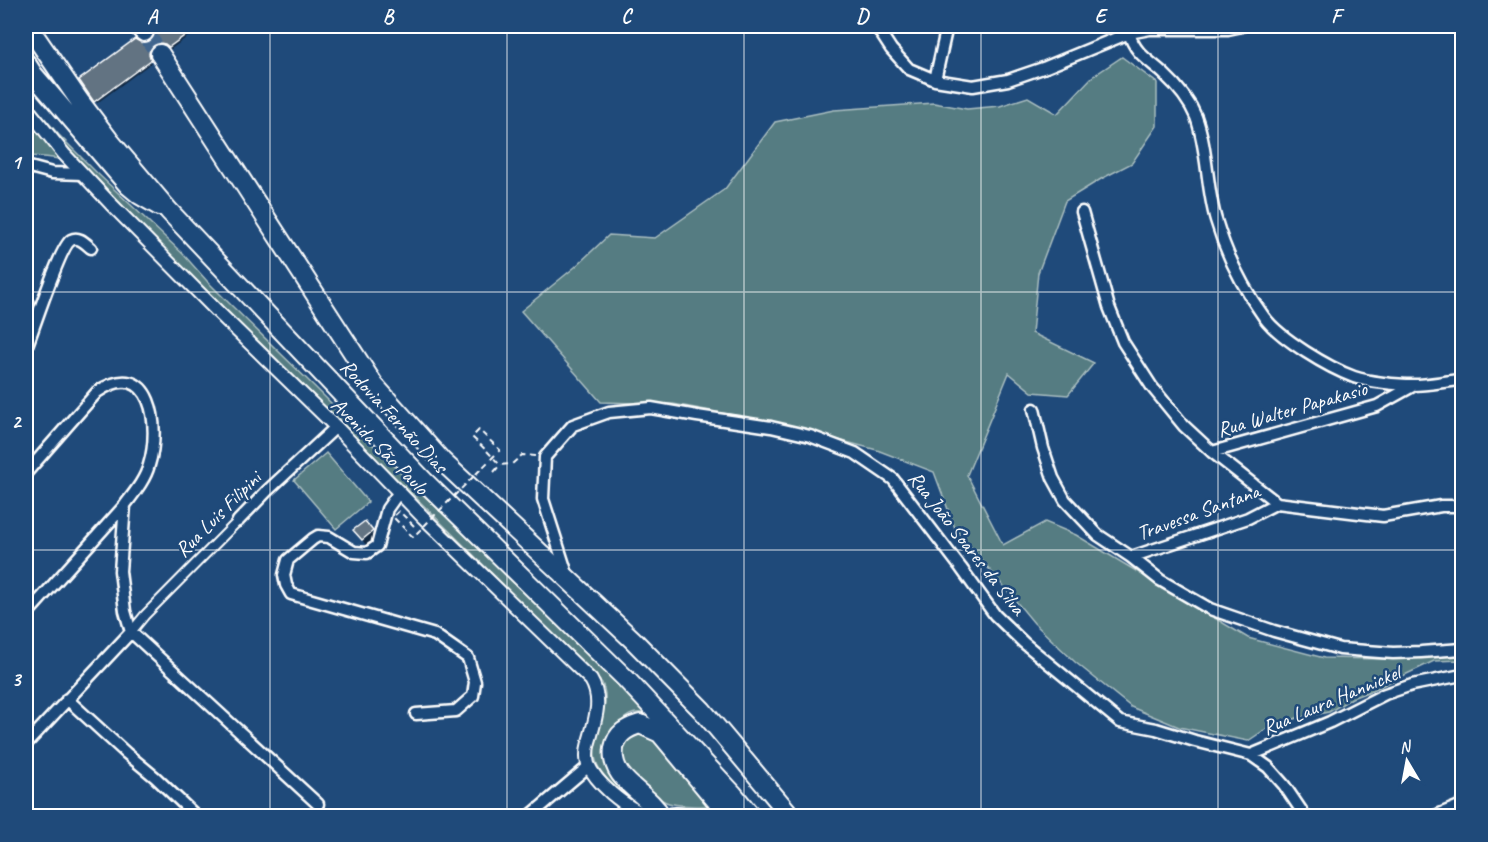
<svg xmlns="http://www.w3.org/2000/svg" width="1488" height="842" viewBox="0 0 1488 842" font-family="Caveat,sans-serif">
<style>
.green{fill:#557c82;stroke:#aabec0;stroke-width:1.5}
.shadow{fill:#0007}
.building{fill:#627382;stroke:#fff;stroke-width:1.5}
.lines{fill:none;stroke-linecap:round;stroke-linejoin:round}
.motorway-tunnel{stroke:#41658e;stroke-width:18;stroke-dasharray:18 9;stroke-linecap:butt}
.pedestrian-casing{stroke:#fff;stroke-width:12}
.minor-casing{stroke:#fff;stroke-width:15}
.tertiary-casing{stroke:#fff;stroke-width:16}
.motorway-casing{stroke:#fff;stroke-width:22}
.path{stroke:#fff;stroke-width:2;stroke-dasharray:6 4.5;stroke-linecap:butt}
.pedestrian{stroke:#1f4a7a;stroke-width:8}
.minor{stroke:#1f4a7a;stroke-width:10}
.tertiary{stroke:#1f4a7a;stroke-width:12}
.motorway{stroke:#1f4a7a;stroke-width:18}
.path-bridge{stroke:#fff;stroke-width:2;stroke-dasharray:6 4.5;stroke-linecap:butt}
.grid{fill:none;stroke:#fff;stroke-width:1.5;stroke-opacity:0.55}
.labels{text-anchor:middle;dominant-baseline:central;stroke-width:5;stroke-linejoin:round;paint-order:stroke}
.street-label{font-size:21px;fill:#fff;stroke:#1f4a7a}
.neatline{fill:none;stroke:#fff;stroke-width:2}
.grid-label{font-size:20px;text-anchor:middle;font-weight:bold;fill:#fff}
</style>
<rect width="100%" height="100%" fill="#1f4a7a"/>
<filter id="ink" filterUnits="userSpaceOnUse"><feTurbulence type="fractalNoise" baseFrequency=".0167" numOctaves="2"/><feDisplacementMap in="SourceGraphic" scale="12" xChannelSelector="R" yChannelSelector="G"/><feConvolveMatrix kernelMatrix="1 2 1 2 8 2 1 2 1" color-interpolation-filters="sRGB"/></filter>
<g filter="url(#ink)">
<path class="green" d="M1122,57L1157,83V126L1132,163L1101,179L1065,201L1038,273L1032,333L1094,363L1068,395L1032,392L1009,373L967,475L1003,545L1045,522L1076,535L1248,638L1324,658L1384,659L1462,654V660L1434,661L1373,690L1352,698L1329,712L1297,718L1269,727L1248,741L1179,727L1131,707L1075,662L1034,623L955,528L934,472L877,450L766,421L673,404L601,402L521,311L575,267L609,235L655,238L725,189L775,122L834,110L934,103L967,109L1000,106L1028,97L1057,114L1092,77Z
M26,96L59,135L97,173L183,254L207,281L231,305L315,387L420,492L509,575L635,701L647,714C624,707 614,731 607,747L640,803L629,800L625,798C616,787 600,775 596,761C588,734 614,709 602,683L384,466L175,262L92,175C68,158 54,157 26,156Z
M326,453L368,502L336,529L294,480Z
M648,730L714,806C700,806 678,807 666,802C659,799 652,793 646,788C627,773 613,763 627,738Z"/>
<path class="shadow" d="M155,26H202L171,49L167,46L162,45L155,47L151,51L149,57L151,63L97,103L81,81L148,44L157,35Z
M364,523L375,537L366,545L359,536Z"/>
<path class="building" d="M153,26H198L169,47L165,44L160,43L153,45L150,48L149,54L151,60L94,102L79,80L135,39L142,43H147L151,40L155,34Z
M365,521L373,531L362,540L353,530Z"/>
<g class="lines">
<path class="motorway-tunnel" d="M144,32L160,54"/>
<defs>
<path id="pedestrian" d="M131,632L145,615L238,521"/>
<path id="minor" d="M876,26L891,49L909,69L935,80L973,86L1008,80L1046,67L1129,33L1150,29H1228L1242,26
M1129,33C1135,54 1149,60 1164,74C1177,86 1189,100 1196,117C1208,150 1206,186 1216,220C1226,254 1243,288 1264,317C1280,339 1329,368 1354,377C1368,382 1398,385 1413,385C1429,385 1446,381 1462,380
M935,80L947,26
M26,166L52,173L83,174
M1082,212L1109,307L1123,342L1152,387L1184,426L1212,452L1277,503L1383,516L1441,506H1462
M26,348C33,331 60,246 71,240C79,236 85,243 91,248
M1034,409L1043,448L1053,478L1065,500L1098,535L1131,557L1160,580L1210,609L1274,631L1340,649L1393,653L1421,652L1462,649
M1212,452L1377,406L1413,386
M26,473L97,392C152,355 161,427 149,465C145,480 134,493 125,505L26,615
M399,492L387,509L377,546L367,553L354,552L329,537L318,536L313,539L288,560L284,575L286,585L291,594L435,635L468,658L475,682L473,696L456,711L416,714
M125,505L120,571L125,611L131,632
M238,521L267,491L336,427
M1131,557L1248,518L1277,503
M567,574L543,499L545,457L573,425L609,412L651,408L697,416L771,427L810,436L855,453L893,479L961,568L995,615L1024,643L1120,722L1156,729L1195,741L1251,755L1268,767L1284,785L1305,816
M131,632L318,804
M67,699L126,753L155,777L196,816
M26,744L131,632
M1251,755L1330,722L1385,694L1412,685L1462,675
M530,816L589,766
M1435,816L1462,805"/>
<path id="tertiary" d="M26,107L64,154L111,204L218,312L336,427L423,517L591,680C603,700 595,720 589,742C587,749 586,756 588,764C593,776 602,785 611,793C625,805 637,813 655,816
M658,816L676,814L713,816"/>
<path id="motorway" d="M28,26L81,103L109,140L169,211L423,480L626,679L733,794L751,816
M138,26L144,32
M160,54L374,385L442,461L633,640L702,710L791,816
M26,63L33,74L128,185L140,195L159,206
M661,816C648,792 609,781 614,748C617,733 627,728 640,724L660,733L729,816"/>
</defs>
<use href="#pedestrian" class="pedestrian-casing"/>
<use href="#minor" class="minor-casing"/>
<use href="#tertiary" class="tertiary-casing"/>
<use href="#motorway" class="motorway-casing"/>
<path class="path" d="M487,451L500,465L512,464L522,455L535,456
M494,472L500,465"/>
<use href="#pedestrian" class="pedestrian"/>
<use href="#minor" class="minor"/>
<use href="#tertiary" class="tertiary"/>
<use href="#motorway" class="motorway"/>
<path class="path-bridge" d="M414,526L399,511L393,517L413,537L500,450L479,430L472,437L487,451"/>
</g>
</g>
<path class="grid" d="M270,26V816M507,26V816M744,26V816M981,26V816M1218,26V816M26,292H1462M26,550H1462"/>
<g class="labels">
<g class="street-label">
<text transform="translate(1292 409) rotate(-16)">Rua Walter Papakasio</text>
<text transform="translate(394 416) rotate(47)">Rodovia Fernão Dias</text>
<text transform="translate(380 446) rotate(45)">Avenida São Paulo</text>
<text transform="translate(1198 512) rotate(-20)">Travessa Santana</text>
<text transform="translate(218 514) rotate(-45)">Rua Luis Filipini</text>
<text transform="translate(967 543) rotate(52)">Rua João Soares da Silva</text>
<text transform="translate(1331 700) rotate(-23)">Rua Laura Hannickel</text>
</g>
</g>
<rect width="1488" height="842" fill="none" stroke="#1f4a7a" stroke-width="66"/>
<g transform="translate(1407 761) rotate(350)" stroke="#1f4a7a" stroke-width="4.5" paint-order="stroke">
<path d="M0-4.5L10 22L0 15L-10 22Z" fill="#ffffff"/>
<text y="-9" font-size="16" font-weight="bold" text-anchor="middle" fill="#ffffff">N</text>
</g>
<rect x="33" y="33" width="1422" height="776" class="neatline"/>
<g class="grid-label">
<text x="152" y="23">A</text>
<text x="388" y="23">B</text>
<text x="626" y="23">C</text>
<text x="862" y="23">D</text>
<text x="1100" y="23">E</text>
<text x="1336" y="23">F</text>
<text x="16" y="169">1</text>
<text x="16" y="428">2</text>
<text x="16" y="686">3</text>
</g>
</svg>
